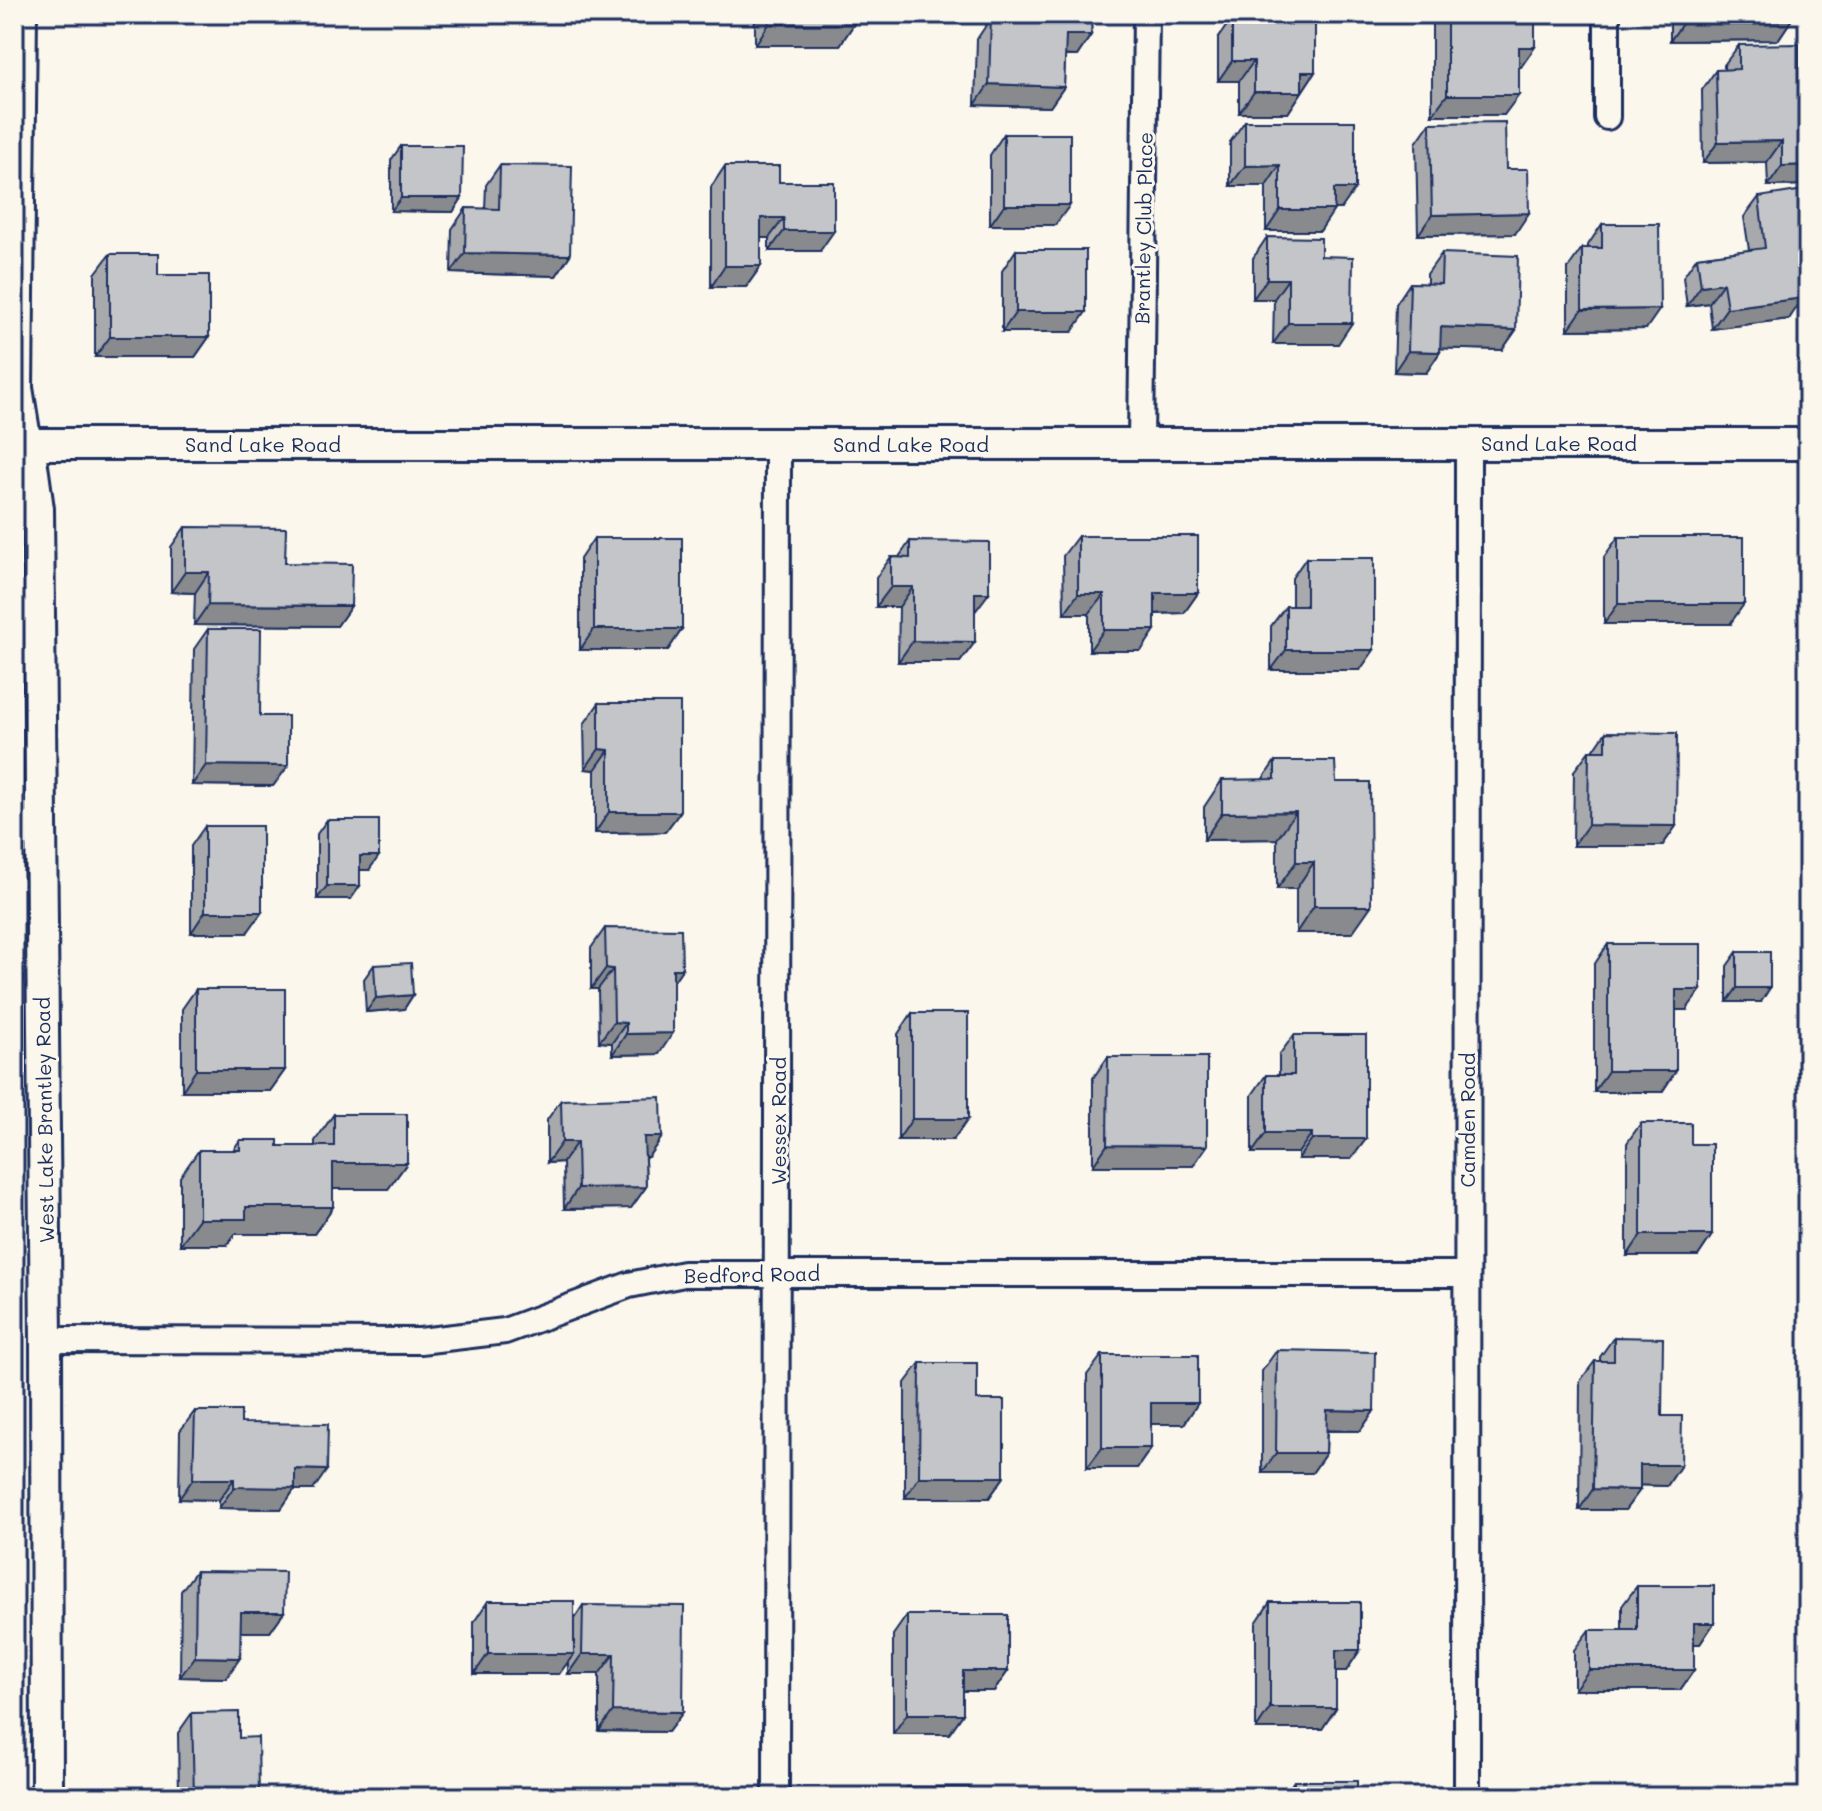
<svg xmlns="http://www.w3.org/2000/svg" width="1822" height="1811" viewBox="0 0 1822 1811" font-family="Mali,sans-serif">
<style>
.lines{fill:none;stroke-linecap:round;stroke-linejoin:round}
.minor-casing{stroke:#1b2f5e;stroke-width:30}
.tertiary-casing{stroke:#1b2f5e;stroke-width:36}
.minor{stroke:#fbf7ec;stroke-width:24}
.tertiary{stroke:#fbf7ec;stroke-width:30}
.wall{fill:#a8a9ad;stroke:#1b2f5e;stroke-width:2}
.shaded-wall{fill:#888a8d;stroke:#1b2f5e;stroke-width:2}
.building{fill:#c3c5c9;stroke:#1b2f5e;stroke-width:2}
.labels{text-anchor:middle;dominant-baseline:central;stroke-width:6;stroke-linejoin:round;paint-order:stroke}
.street-label{font-size:20px;fill:#1b2f5e;stroke:#fbf7ec}
</style>
<rect width="100%" height="100%" fill="#fbf7ec"/>
<filter id="ink" filterUnits="userSpaceOnUse"><feTurbulence type="fractalNoise" baseFrequency=".0125" numOctaves="2"/><feDisplacementMap in="SourceGraphic" scale="16" xChannelSelector="R" yChannelSelector="G"/><feConvolveMatrix kernelMatrix="1 2 1 2 8 2 1 2 1" color-interpolation-filters="sRGB"/></filter>
<g filter="url(#ink)">
<g class="lines">
<defs>
<path id="minor" d="M24,14L20,388L29,444
M1607,14V117
M1141,443L1146,14
M46,1340L420,1341L505,1331L629,1285L684,1274H1467
M776,1797L778,444
M1467,1797L1468,443"/>
<path id="tertiary" d="M14,444H1808
M29,444L38,509L46,1340L47,1797"/>
</defs>
<use href="#minor" class="minor-casing"/>
<use href="#tertiary" class="tertiary-casing"/>
<use href="#minor" class="minor"/>
<use href="#tertiary" class="tertiary"/>
</g>
<path class="wall" d="M755,14H855L854,24L840,45H755Z
M997,14H1092L1091,35L1077,56H1065L1064,87L1050,107L975,105L977,39L991,18L996,19Z
M1434,14H1535L1521,67H1519L1504,115H1432V16Z
M1670,14H1792V19L1778,40L1670,41Z
M1232,18L1315,72L1288,113H1239V81H1218V38Z
M1739,45L1801,136L1806,185L1768,186L1767,162L1703,163L1702,90L1716,70H1724V65Z
M1245,121L1341,209H1334L1320,231H1266V186H1230V142Z
M1430,123L1506,169L1515,234L1418,235L1416,143Z
M1004,134L1055,225H990V155Z
M401,146L462,198L453,212L391,211V160Z
M500,165L570,255L556,276L451,273L452,229L466,208L485,209L486,185Z
M725,166L779,182L820,251H769V238H761V266L746,287H711V187Z
M1759,197L1808,223V281L1802,290L1789,319L1712,329L1709,303L1687,306L1683,277L1697,257L1749,250L1744,217Z
M1602,224L1646,329L1568,330V268L1582,248H1588V245Z
M1267,237L1321,256L1338,344H1273L1274,299H1253V258Z
M1016,250L1072,332H1002V271Z
M1442,253L1516,330L1502,350L1440,348V352L1426,373L1394,372L1396,304L1410,283L1427,284V274Z
M110,254L158,275L209,337L195,357H95V274Z
M185,527L351,606L337,626L194,625L195,593L171,592V547Z
M1078,536L1198,593L1184,613L1155,614L1141,651H1089V614H1064L1063,556Z
M1618,537L1730,624H1604V557Z
M594,538L682,629L668,650H580V559Z
M910,541L975,613V642L960,662H898L899,607H876V578L891,557H899Z
M1306,558L1360,670H1271V626L1286,606H1292V578Z
M208,629L288,766L273,786L192,785L194,649Z
M599,703L680,812L665,832L595,833V770L585,769L584,724Z
M1606,732L1676,826L1662,846H1573L1574,771L1589,751H1593Z
M1275,761L1336,782L1352,933H1296V889H1277V839L1204,840V807L1222,780H1262Z
M327,820L369,870H360L351,899H317V834Z
M205,826L247,933H191V846Z
M605,928L682,969L673,982L659,1054L612,1055V1043L599,1042L598,989H591V948Z
M1608,944L1686,1010H1676V1071L1662,1092H1594V965Z
M1737,952L1761,1002H1727V966Z
M374,965L413,995L404,1009L366,1012L364,979Z
M196,989L285,1070L270,1091H182V1009Z
M912,1013L968,1119L953,1140H898V1034Z
M1294,1035L1366,1139L1351,1159H1298V1153H1252V1095L1266,1075H1279V1055Z
M1108,1057L1193,1166H1093V1078Z
M561,1100L662,1137L648,1157H645L646,1187L631,1208L564,1209L563,1162L547,1163V1120Z
M334,1114L407,1163L388,1189H333V1207L314,1234H235L227,1245H180V1177L199,1150H233L240,1140L278,1146H315V1141Z
M1641,1123L1691,1144L1712,1235L1698,1256H1627V1143Z
M1614,1337L1662,1416L1681,1465L1667,1486L1640,1485V1490L1625,1510H1579L1580,1381L1595,1361H1600V1357Z
M1277,1350L1374,1411L1360,1431H1327L1326,1453L1312,1473H1262V1371Z
M1102,1355L1198,1403L1184,1424H1151V1448L1137,1468H1087V1375Z
M920,1363L977,1400L1004,1477L989,1498H905V1383Z
M195,1411L241,1423L313,1490H294L281,1509L219,1508V1500L179,1499L180,1431Z
M196,1571L284,1612L270,1632H241L240,1658L226,1678L180,1677L181,1591Z
M1637,1586L1714,1623L1700,1644H1694V1670L1680,1690H1574V1650L1589,1630H1622V1606Z
M488,1601L574,1619L583,1605L683,1712L668,1732L599,1731V1674H568V1661L559,1674H474V1622Z
M1270,1602L1360,1650L1346,1671H1336V1708L1322,1729H1256V1623Z
M907,1615L1008,1671L994,1691H963V1714L949,1734H893V1635Z
M192,1713L239,1738L259,1797H179L178,1733Z
M1294,1781L1357,1797H1283Z
M907,1787L969,1797H900Z"/>
<path class="shaded-wall" d="M1792,19L1778,40L1670,41L1684,21Z
M769,24H854L840,45H755Z
M1066,35H1091L1077,56L1051,55Z
M1519,47H1535L1521,67H1504Z
M1232,61H1254L1239,81H1218Z
M1302,72H1315L1288,113H1239L1254,92Z
M989,84L1064,87L1050,107L975,105Z
M1447,95H1519L1504,115H1432Z
M1782,141L1767,162L1703,163L1718,142Z
M1280,165L1266,186H1230L1245,166Z
M1808,165V182L1806,185L1768,186L1782,166Z
M1334,189H1355L1341,209H1320Z
M401,198H462L453,212L391,211Z
M1004,205H1070L1055,225H990Z
M1280,210H1334L1320,231H1266Z
M1529,213L1515,234L1418,235L1432,215Z
M761,218H784L769,238H746Z
M784,231H834L820,251H769Z
M465,253L570,255L556,276L451,273Z
M725,266H761L746,287H711Z
M1808,272V281L1800,292V274Z
M1267,279H1288L1274,299H1253Z
M1723,283L1709,303L1687,306L1701,286Z
M1803,298L1789,319L1712,329L1727,308Z
M1660,309L1646,329L1568,330L1582,310Z
M1016,312H1086L1072,332H1002Z
M1288,323H1352L1338,344H1273Z
M1441,327L1516,330L1502,350L1426,348Z
M110,337H209L195,357H95Z
M1408,351L1440,352L1426,373L1394,372Z
M185,572H209L195,593L171,592Z
M891,587H913L899,607H876Z
M975,593H989L974,613Z
M1155,593H1198L1184,613L1141,614Z
M1078,594H1104L1089,614H1064Z
M1618,604H1744L1730,624H1604Z
M208,605L351,606L337,626L194,625Z
M594,629H682L668,650H580Z
M1104,630H1155L1141,651H1089Z
M913,641L975,642L960,662H898Z
M1286,650H1374L1360,670H1271Z
M599,749L609,750L595,770L585,769Z
M206,765L288,766L273,786L192,785Z
M609,812H680L665,832L595,833Z
M1296,812L1277,839L1204,840L1222,813Z
M1588,825L1676,826L1662,846H1573Z
M360,856H379L369,870H351Z
M1296,862H1314L1296,889H1277Z
M327,886H360L351,899H317Z
M1314,906H1371L1352,933H1296Z
M205,912H262L247,933H191Z
M606,968L613,969L598,989H591Z
M673,969H682L668,990Z
M1737,988H1770L1761,1002H1727Z
M1676,990H1701L1686,1010H1662Z
M413,995L404,1009L366,1012L376,998Z
M614,1022L626,1023L612,1043L599,1042Z
M673,1033L659,1054L612,1055L626,1034Z
M196,1070H285L270,1091H182Z
M1608,1071H1676L1662,1092H1594Z
M912,1119H968L953,1140H898Z
M1266,1133H1312L1298,1153H1252Z
M644,1137H662L648,1157H630Z
M1312,1139H1366L1351,1159H1298Z
M562,1142H577L563,1162L547,1163Z
M1107,1145L1207,1146L1193,1166H1093Z
M333,1163H407L388,1189H314Z
M646,1187L631,1208L564,1209L578,1188Z
M246,1207H333L314,1234H235L227,1245H180L199,1219Z
M1641,1235H1712L1698,1256H1627Z
M1151,1403H1198L1184,1424H1137Z
M1327,1410L1374,1411L1360,1431L1313,1430Z
M1102,1448H1151L1137,1468H1087Z
M1276,1453H1326L1312,1473H1262Z
M1640,1465H1681L1667,1486L1626,1485Z
M295,1469L327,1470L313,1490H294L281,1509L219,1508L234,1487Z
M919,1477H1004L989,1498H905Z
M193,1479H234L219,1500L179,1499Z
M1593,1489L1640,1490L1625,1510H1579Z
M241,1612H284L270,1632H226Z
M1694,1623H1714L1700,1644H1680Z
M1336,1650H1360L1346,1671H1322Z
M488,1654H574L559,1674H474Z
M582,1654H614L599,1674H568Z
M195,1657L240,1658L226,1678L180,1677Z
M1589,1670H1694L1680,1690H1574Z
M963,1671H1008L994,1691H949Z
M1270,1708H1336L1322,1729H1256Z
M613,1711L683,1712L668,1732L599,1731Z
M907,1714H963L949,1734H893Z"/>
<path class="building" d="M769,14H855L854,24H769Z
M1010,14H1092L1091,35H1066L1064,87L989,84L991,18L1009,19Z
M1447,14H1535V47H1519V95H1447Z
M1684,14H1792V19L1684,21Z
M1232,18H1315V72H1302V92H1254V61H1232Z
M1799,44L1801,136H1808V165L1782,166V141L1718,142L1716,70L1739,69V45Z
M1245,121H1355V189H1334V210H1280V165L1245,166Z
M1505,122L1506,169H1528L1529,213L1432,215L1430,123Z
M1004,134H1070V205H1004Z
M401,146H463L462,198H401Z
M500,165L572,166L570,255L465,253L466,208L499,209Z
M725,166H779V182H834V231H784V218H761V266H725Z
M1804,190L1808,223V272L1800,274L1803,298L1727,308L1723,283L1701,286L1697,257L1765,248L1759,197Z
M1602,224H1659L1660,309L1582,310V248H1602Z
M1267,237L1321,238V256L1353,257L1352,323H1288V279H1267Z
M1016,250H1086V312H1016Z
M1442,253L1518,256L1516,330L1441,327L1440,352L1408,351L1410,283L1441,284Z
M110,254H158V275H209V337H110Z
M185,527L286,528L285,563L352,564L351,606L208,605L209,572H185Z
M1078,536H1198V593H1155V630H1104V594H1078Z
M1618,537H1744V604H1618Z
M594,538H682V629H594Z
M910,541L989,542V593H975V642L913,641V587H891V557L910,558Z
M1306,558H1374V650H1286V606H1306Z
M208,629H261L260,716H288V766L206,765Z
M599,703H680V812H609V750L599,749Z
M1606,732L1677,733L1676,826L1588,825L1589,751H1606Z
M1275,761H1335L1336,782H1370L1371,906H1314V862H1296V812L1222,813V780L1275,779Z
M327,820H379V856H360V886H327Z
M205,826H262V912H205Z
M605,928L681,929L682,969H673V1033L626,1034V1023L614,1022L613,969L606,968Z
M1608,944H1701V990H1676V1071H1608Z
M1737,952H1770V988H1737Z
M411,963L413,995L376,998L374,965Z
M196,989H285V1070H196Z
M912,1013H968V1119H912Z
M1294,1035H1366V1139H1312V1133H1266V1075H1294Z
M1108,1057H1207V1146L1107,1145Z
M661,1097L662,1137H644L646,1187L578,1188L577,1142H562L561,1100Z
M334,1114H407V1163H333V1207H246V1219H199V1150H240V1140H278V1146H334Z
M1641,1123H1691V1144H1712V1235H1641Z
M1614,1337L1663,1338L1662,1416H1682L1681,1465H1640V1490L1593,1489L1595,1361H1614Z
M1277,1350L1375,1352L1374,1411L1327,1410L1326,1453H1276Z
M1102,1355H1198V1403H1151V1448H1102Z
M920,1363H977V1400H1004V1477H919Z
M195,1411H241V1423L328,1424L327,1470L295,1469V1488L234,1487V1479H193Z
M196,1571L285,1572L284,1612H241L240,1658L195,1657Z
M1637,1586H1714V1623H1694V1670H1589V1630H1637Z
M488,1601H574V1654H488Z
M1270,1602H1360V1650H1336V1708H1270Z
M583,1605L684,1606L683,1712L613,1711L614,1654H582Z
M907,1615H1008V1671H963V1714H907Z
M239,1712V1738L258,1737L259,1797H194L192,1713Z
M1294,1781H1357V1797H1294Z
M907,1787H969V1797H907Z
M635,1794H682V1797H635Z"/>
</g>
<g class="labels">
<g class="street-label">
<text transform="translate(1143 228) rotate(-89)">Brantley Club Place</text>
<text x="1559" y="443">Sand Lake Road</text>
<text x="263" y="444">Sand Lake Road</text>
<text x="911" y="444">Sand Lake Road</text>
<text transform="translate(44 1120) rotate(-91)">West Lake Brantley Road</text>
<text transform="translate(1467 1120) rotate(-90)">Camden Road</text>
<text transform="translate(778 1121) rotate(-90)">Wessex Road</text>
<text transform="translate(752 1274) rotate(-1)">Bedford Road</text>
</g>
</g>
<rect width="1822" height="1811" fill="none" stroke="#fbf7ec" stroke-width="48"/>
<rect x="24" y="24" width="1774" height="1763" fill="none" stroke="#1b2f5e" stroke-width="3" filter="url(#ink)"/>
</svg>
